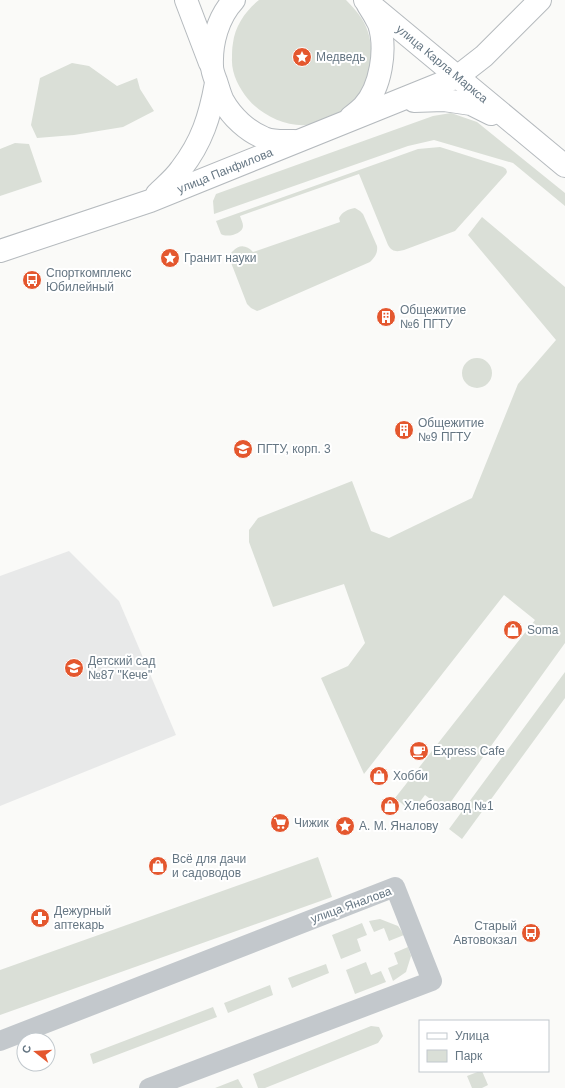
<svg xmlns="http://www.w3.org/2000/svg" width="565" height="1088" viewBox="0 0 565 1088" font-family="Arial,sans-serif">
<style>
.built{fill:#e8e9e9}
.green{fill:#dadfd7}
.lines{fill:none;stroke-linecap:round;stroke-linejoin:round}
.major-casing{stroke:#b5babe;stroke-width:24}
.minor{stroke:#c3c8cc;stroke-width:20}
.major{stroke:#fff;stroke-width:22}
.labels{text-anchor:middle;dominant-baseline:central;stroke-width:4;stroke-linejoin:round;paint-order:stroke}
.poi-label{font-size:12px;fill:#657683;stroke:#fff;text-anchor:start}
.street-label{font-size:12px;fill:#657683;stroke:#fff}
</style>
<rect width="100%" height="100%" fill="#fafaf8"/>
<path class="built" d="M69,551L119,601L176,735L0,806V576Z"/>
<path class="green" d="M259,0H346C355,9 364,19 368,32C371,41 372,52 371,62C369,80 358,103 341,112C337,114 332,116 327,118C323,120 318,122 313,124C291,129 263,117 248,99C239,88 231,73 232,58C232,53 232,48 233,43C235,26 246,10 259,0Z
M72,63L89,66L117,86L137,78L140,89L154,111L123,127L74,135L37,138L31,125L40,78Z
M451,113L477,122L565,193V206L513,163L434,140L408,146L214,214L213,201L216,194L433,116Z
M15,143L29,144L42,182L0,196V149Z
M440,147L503,167L506,169L507,172L506,174L455,231L404,250C397,252 392,252 388,245L359,174L240,216C241,219 243,223 243,226C243,234 227,238 221,234L216,221L418,149Z
M355,208L360,211L363,214L377,246C378,253 375,257 370,262L260,310L257,311L251,308L247,304L230,260C230,257 230,253 233,251C239,244 247,245 253,252L340,222L339,218C342,212 348,209 355,208Z
M482,217L565,287V643L445,810L425,795L412,812L395,798L535,620L504,595L364,774L321,678L348,666L365,643L344,584L273,607L249,542V530L258,518L352,481L371,531L389,538L472,498L518,384L556,340L468,235Z
M462 373a15 15 0 1 1 30 0a15 15 0 1 1-30 0Z
M565,672V698L462,839L449,829Z
M318,857L332,897L0,1015V970Z
M380,919L398,926L404,935L389,941L384,928L374,932L369,921Z
M362,923L367,935L357,939L361,951L341,959L332,935Z
M408,947L411,956L406,972L393,981L388,968L398,964L394,953Z
M366,962L371,975L381,971L386,982L355,994L346,970Z
M326,964L329,973L292,988L288,978Z
M270,985L273,995L228,1013L224,1003Z
M213,1007L217,1017L93,1064L90,1054Z
M371,1026L379,1027L383,1036L378,1043L265,1088H258L253,1074Z
M480,1071H482L488,1085L482,1088H472L467,1076Z
M238,1079L243,1088H215Z"/>
<g class="lines">
<defs>
<g id="major">
<path d="M186,0L210,63"/>
<path d="M234,0C218,17 211,43 212,66C212,71 214,76 216,81C218,87 220,95 223,101C232,117 247,131 264,138C273,142 284,141 294,141"/>
<path id="s1" d="M365,0L565,166"/>
<path d="M414,101L444,100L471,104L491,114"/>
<path d="M351,117C355,114 359,111 363,107C381,88 387,49 379,24C376,18 372,11 368,5"/>
<path d="M157,194C165,186 175,178 181,169C202,142 210,116 216,83"/>
<path id="s2" d="M0,251L150,201L457,77L484,56L540,0"/>
</g>
</defs>
<use href="#major" class="major-casing"/>
<path class="minor" d="M0,1041L395,887L432,981L149,1088"/>
<use href="#major" class="major"/>
</g>
<defs>
<symbol id="sight-disc" viewBox="-11 -11 22 22"><circle r="9.5" fill="#e4572e" stroke="#fff"/><path d="M0-6L1.8-2.2L6-1.7L2.9 1.2L3.7 5.4L0 3.3L-3.7 5.4L-2.9 1.2L-6-1.7L-1.8-2.2Z" fill="#fff"/></symbol>
<symbol id="bus-disc" viewBox="-11 -11 22 22"><circle r="9.5" fill="#e4572e" stroke="#fff"/><path d="M-5-6H5V4H4V6H2V4H-2V6H-4V4H-5ZM-3.5-4V0h7V-4ZM-3.5 1.2v1.5H-2V1.2ZM2 1.2v1.5H3.5V1.2Z" fill="#fff"/></symbol>
<symbol id="building-disc" viewBox="-11 -11 22 22"><circle r="9.5" fill="#e4572e" stroke="#fff"/><path d="M-4-6H4V6H1V3H-1V6H-4ZM-2.5-4.3h1.7v1.8h-1.7ZM.8-4.3h1.7v1.8H.8ZM-2.5-1h1.7V.8h-1.7ZM.8-1h1.7V.8H.8Z" fill="#fff"/></symbol>
<symbol id="university-disc" viewBox="-11 -11 22 22"><circle r="9.5" fill="#e4572e" stroke="#fff"/><path d="M0-5L7-2L0 1L-7-2ZM-4 1L0 2.5L4 1V4Q0 6-4 4Z" fill="#fff"/></symbol>
<symbol id="shop-disc" viewBox="-11 -11 22 22"><circle r="9.5" fill="#e4572e" stroke="#fff"/><path d="M-5-2.5h2.3a2.7 3.5 0 0 1 5.4 0H5L5.5 6h-11ZM-1.5-2.5h3a1.5 2.3 0 0 0-3 0Z" fill="#fff"/></symbol>
<symbol id="school-disc" viewBox="-11 -11 22 22"><circle r="9.5" fill="#e4572e" stroke="#fff"/><path d="M0-5L7-2L0 1L-7-2ZM-4 1L0 2.5L4 1V4Q0 6-4 4Z" fill="#fff"/></symbol>
<symbol id="cafe-disc" viewBox="-11 -11 22 22"><circle r="9.5" fill="#e4572e" stroke="#fff"/><path d="M-5.5-4.5H6V0H3Q3 3.5 0 3.5H-2.5Q-5.5 3.5-5.5 0ZM3-3.2v2h1.7v-2ZM-6 4.5H4V6H-6Z" fill="#fff"/></symbol>
<symbol id="supermarket-disc" viewBox="-11 -11 22 22"><circle r="9.5" fill="#e4572e" stroke="#fff"/><path d="M-6-5.5h2.5l.6 2H6L4.5 2H-2.5L-4.4-4H-6ZM-1.5 3.2a1.3 1.3 0 1 0 .1 0ZM3 3.2a1.3 1.3 0 1 0 .1 0Z" fill="#fff"/></symbol>
<symbol id="pharmacy-disc" viewBox="-11 -11 22 22"><circle r="9.5" fill="#e4572e" stroke="#fff"/><path d="M-2-6h4v4h4v4h-4v4h-4v-4h-4v-4h4Z" fill="#fff"/></symbol>
</defs>
<g fill-rule="evenodd">
<use href="#sight-disc" x="291" y="46" width="22" height="22"/>
<use href="#sight-disc" x="159" y="247" width="22" height="22"/>
<use href="#bus-disc" x="21" y="269" width="22" height="22"/>
<use href="#building-disc" x="375" y="306" width="22" height="22"/>
<use href="#building-disc" x="393" y="419" width="22" height="22"/>
<use href="#university-disc" x="232" y="438" width="22" height="22"/>
<use href="#shop-disc" x="502" y="619" width="22" height="22"/>
<use href="#school-disc" x="63" y="657" width="22" height="22"/>
<use href="#cafe-disc" x="408" y="740" width="22" height="22"/>
<use href="#shop-disc" x="368" y="765" width="22" height="22"/>
<use href="#shop-disc" x="379" y="795" width="22" height="22"/>
<use href="#supermarket-disc" x="269" y="812" width="22" height="22"/>
<use href="#sight-disc" x="334" y="815" width="22" height="22"/>
<use href="#shop-disc" x="147" y="855" width="22" height="22"/>
<use href="#pharmacy-disc" x="29" y="907" width="22" height="22"/>
<use href="#bus-disc" x="520" y="922" width="22" height="22"/>
</g>
<g class="labels">
<g class="poi-label">
<text x="316" y="57">Медведь</text>
<text x="184" y="258">Гранит науки</text>
<text x="46" y="273">Спорткомплекс<tspan x="46" dy="14">Юбилейный</tspan></text>
<text x="400" y="310">Общежитие<tspan x="400" dy="14">№6 ПГТУ</tspan></text>
<text x="418" y="423">Общежитие<tspan x="418" dy="14">№9 ПГТУ</tspan></text>
<text x="257" y="449">ПГТУ, корп. 3</text>
<text x="527" y="630">Soma</text>
<text x="88" y="661">Детский сад<tspan x="88" dy="14">№87 "Кече"</tspan></text>
<text x="433" y="751">Express Cafe</text>
<text x="393" y="776">Хобби</text>
<text x="404" y="806">Хлебозавод №1</text>
<text x="294" y="823">Чижик</text>
<text x="359" y="826">А. М. Яналову</text>
<text x="172" y="859">Всё для дачи<tspan x="172" dy="14">и садоводов</tspan></text>
<text x="54" y="911">Дежурный<tspan x="54" dy="14">аптекарь</tspan></text>
<text x="517" y="926" text-anchor="end">Старый<tspan x="517" dy="14">Автовокзал</tspan></text>
</g>
<g class="street-label">
<text stroke="none"><textPath href="#s1" startOffset="100">улица Карла Маркса</textPath></text>
<text stroke="none"><textPath href="#s2" startOffset="239">улица Панфилова</textPath></text>
<text transform="translate(351 905) rotate(-20)">улица Яналова</text>
</g>
</g>
<rect x="419" y="1020" width="130" height="52" fill="#ffffff" stroke="#c1c8cd"/>
<rect x="427" y="1033" width="20" height="6" fill="#ffffff" stroke="#c1c8cd"/>
<text x="455" y="1040" font-size="12" fill="#657683">Улица</text>
<rect x="427" y="1050" width="20" height="12" fill="#dadfd7" stroke="#c1c8cd"/>
<text x="455" y="1060" font-size="12" fill="#657683">Парк</text>
<g transform="translate(36 1052) rotate(287)"><circle r="19" fill="#ffffff" stroke="#c1c8cd"/>
<path d="M0-3L7 15L0 10L-7 15Z" fill="#e4572e"/>
<text y="-6" font-size="11" font-weight="bold" text-anchor="middle" fill="#657683">С</text>
</g>
</svg>
